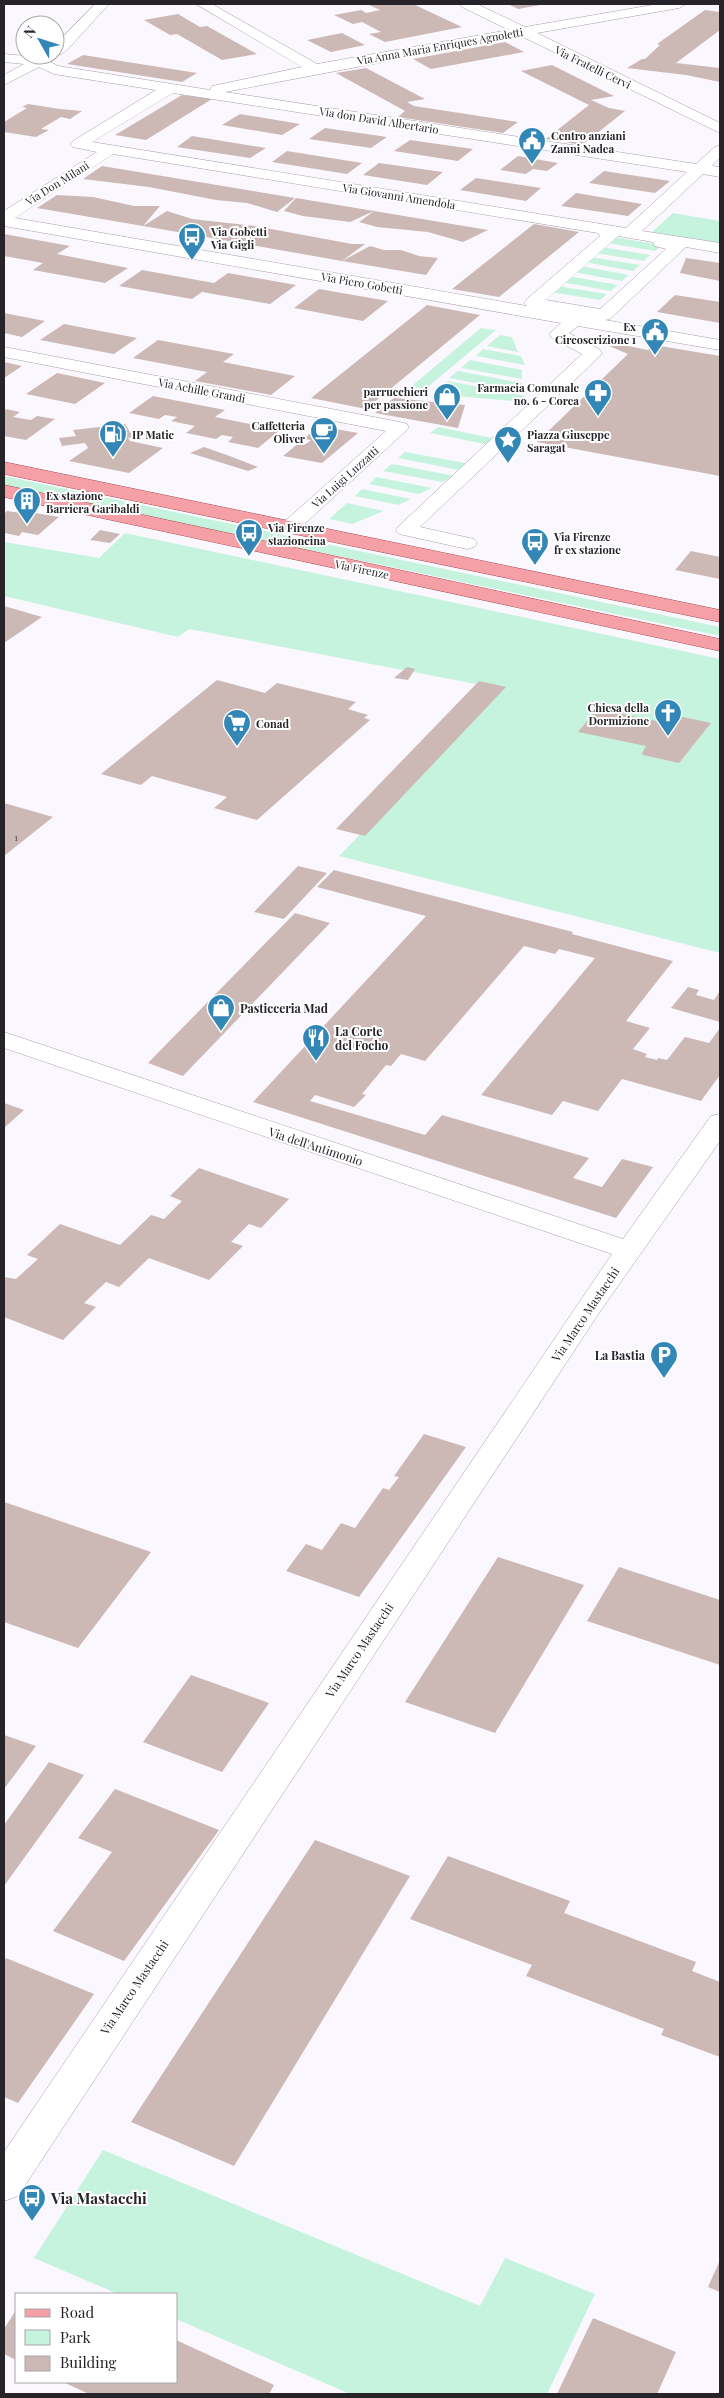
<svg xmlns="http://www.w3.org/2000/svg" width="724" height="2398" viewBox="0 0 724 2398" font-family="'Playfair Display',serif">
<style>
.green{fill:#c6f3dd}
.building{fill:#ccb9b5}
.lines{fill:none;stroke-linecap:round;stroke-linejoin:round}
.minor-casing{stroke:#a79eac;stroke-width:1}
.major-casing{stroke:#a84c54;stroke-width:1}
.minor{fill:#fff;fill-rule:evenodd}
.major{fill:#f5a0a6;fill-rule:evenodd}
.labels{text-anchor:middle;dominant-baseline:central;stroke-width:4;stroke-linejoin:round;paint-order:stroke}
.number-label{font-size:10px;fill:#50494c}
.far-street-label{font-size:11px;fill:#272429;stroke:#fff}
.far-poi-label{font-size:11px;font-weight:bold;fill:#272429;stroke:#fff;text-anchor:start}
.poi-label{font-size:12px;font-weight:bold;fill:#272429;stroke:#fff;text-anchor:start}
.street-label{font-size:12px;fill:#272429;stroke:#fff}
.near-poi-label{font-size:15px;font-weight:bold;fill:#272429;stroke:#fff;text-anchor:start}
</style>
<rect width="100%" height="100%" fill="#fbf7fe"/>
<path class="green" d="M673,213L720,221V243L652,232Z
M613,237L662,245L655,251L607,243Z
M602,247L650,255L644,261L595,253Z
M591,257L640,265L633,271L584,262Z
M580,266L629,275L622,281L573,272Z
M568,276L618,285L611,291L561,282Z
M557,286L607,294L600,300L550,292Z
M481,328L496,330L417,396L401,395Z
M500,335L512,337L518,352L487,346Z
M483,349L521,356L525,365L476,356Z
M470,360L522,370V379L461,368Z
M458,371L522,383L523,392L449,378Z
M448,381L525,396L524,402L433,394Z
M438,427L497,439L490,445L430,433Z
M405,452L471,464L459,470L398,458Z
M392,464L455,476L442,482L383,471Z
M4,476L720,627V636L4,486Z
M376,477L432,488L419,494L369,484Z
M362,489L411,499L398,505L355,496Z
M347,503L384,511L352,524L329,519Z
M125,533L720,659V953L339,856L502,689L189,629L178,637L4,596V542L99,558Z
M103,2150L480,2306L505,2258L595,2294L547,2394H350L176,2319V2294H118L34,2258Z"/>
<path class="building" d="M367,4H413L462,27L385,42L369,34L381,32L362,22L353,24L334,15L361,10L366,13L380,10Z
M508,4H540V5L518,9Z
M705,10L720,12V30L676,63L720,68V82L686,75L627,68L642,59H645L660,45L657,44Z
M178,14L200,27L207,26L257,54L222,60L177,34L170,35L144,20Z
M342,33L365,45L331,52L307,40Z
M505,42L524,52L431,69L413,59Z
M83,55L197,73L182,82L67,64Z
M552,65L614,96L591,100L609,108L625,111L582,145L546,139L589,105L521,71Z
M366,68L425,99L407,102L414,106L518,122L503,133L398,117L405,111L336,73Z
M182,95L212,99L146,140L115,135Z
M28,104L60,109L82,111L70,119L61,117L41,129L49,130L36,137L4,132V122L27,108L22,107Z
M240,114L300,124L282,135L222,125Z
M325,128L387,137L371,148L309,139Z
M192,136L266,148L250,158L177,147Z
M410,140L473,149L458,161L394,151Z
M287,151L362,163L347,174L272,162Z
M518,156L558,163L547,171L533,169L526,174L500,170Z
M379,163L443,172L427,185L363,175Z
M102,166L295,198L277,212L247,203L216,200L149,187L83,179Z
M604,171L670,181L655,193L589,183Z
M476,178L541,188L526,201L460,190Z
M576,193L642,204L628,216L561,206Z
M57,195L93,197L134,206H160L143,226L37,208Z
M296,198L374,211L350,222L303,216L284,211Z
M167,211L192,219L255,226L352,244H365L342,261L143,226Z
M374,211L488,230L463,242L428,232L377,227L359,222Z
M534,224L579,232L499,297L452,289Z
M4,234L70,246L57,254L128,268L105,283L33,270L43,263L4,256Z
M370,246L384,250H401L419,256L438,258L426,275L342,261Z
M686,258L720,263V281L680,273Z
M142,270L214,283L228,273L296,285L270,304L202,292L192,299L119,286Z
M319,289L388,301L363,321L294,308Z
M675,295L720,302V323L657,312Z
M427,305L480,315L366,409L311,398Z
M4,313L45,321L22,337L4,333Z
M64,324L137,338L114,354L40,340Z
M593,339L648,350L654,345L720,356V476L537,442L628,354Z
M158,340L234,354L223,362L295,376L271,395L195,381L207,372L133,358Z
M4,362L22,366L4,378Z
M57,373L105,383L75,404L26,394Z
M153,396L225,410L215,417L280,430L258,448L228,442L233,437L222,435L216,439L186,433L195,426L171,421L177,417L165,415L159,419L129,413Z
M394,398L465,405L458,428L375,413Z
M6,409L20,412L13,417L31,420L37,416L55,419L26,440L4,436V411Z
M125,424L133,437L128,438L130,441L163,448L129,473L69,461L88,448L85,443L62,446L59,438L76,436L73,430Z
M319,426L358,433L322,463L283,456L300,442L306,444L311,440L304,439Z
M204,447L227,455L258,467L248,471L190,453Z
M7,511L21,513L24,511L59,517L38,535L22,532L19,536L4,533V514Z
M100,530L120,534L110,543L90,540Z
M691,551L720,557V579L675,570Z
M4,606L42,617L4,643Z
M407,667L415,669L408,680L394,678Z
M217,680L265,693L277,683L356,702L348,709L368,715L364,718L370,720L257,820L214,808L227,797L152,776L141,785L101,774Z
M479,681L506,687L365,836L336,829Z
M598,708L665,723L669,718L674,715L711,723L679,763L643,755L642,753L646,746L578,732Z
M4,803L53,817L4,856Z
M298,866L327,873L284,919L254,912Z
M334,870L573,932L572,934L673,961L626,1021L650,1028L633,1049L647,1054L645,1057L657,1060L658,1058L667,1060L685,1037L709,1043L720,1028V1075L701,1101L622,1079L598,1111L563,1101L552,1115L481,1095L595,958L559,949L555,954L524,946L425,1061L401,1054L391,1066L386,1065L362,1094L366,1095L354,1107L315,1095L310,1101L425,1135L442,1115L589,1158L573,1178L602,1187L622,1159L653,1167L616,1218L253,1102L426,916L317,887Z
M295,913L330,923L183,1076L148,1063Z
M688,987L699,990L696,995L714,1000L720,991V1022L671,1008Z
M4,1103L24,1110L4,1128Z
M199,1168L289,1199L261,1228L249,1224L231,1242L243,1246L209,1280L149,1258L119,1287L106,1282L84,1303L96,1307L63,1340L4,1317V1277L16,1279L38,1259L27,1255L60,1224L120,1245L151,1215L164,1219L182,1201L170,1196Z
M424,1434L466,1447L359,1597L286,1571L306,1544L322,1550L341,1523L355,1528L383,1488L389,1490L399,1477L394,1476Z
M4,1502L151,1552L78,1648L4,1622Z
M498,1557L584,1585L495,1733L405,1702Z
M619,1567L720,1600V1665L587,1621Z
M191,1675L269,1703L222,1772L143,1742Z
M4,1735L36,1746L4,1789Z
M49,1762L84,1775L4,1886V1825Z
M115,1789L219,1830L124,1961L53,1931L112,1852L78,1838Z
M315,1840L410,1876L234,2166L131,2122Z
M448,1856L570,1901L564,1913L696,1962L692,1971L720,1982V2057L661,2035L664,2029L526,1976L532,1965L410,1919Z
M6,1958L94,1994L18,2103L4,2097V1962Z
M720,2260V2292L708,2287Z
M16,2310V2360L4,2354V2329Z
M593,2318L676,2352L657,2394H557Z
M176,2340L274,2385L269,2394H89L63,2382H176Z"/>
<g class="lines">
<defs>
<path id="minor" d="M95,4H109L68,49C62,54 58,57 50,55H55V45Z
M196,4H212L317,64L509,30L462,7L460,4H477L525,27L658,4H686L679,8L537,33L720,123V133L521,36L225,92L696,164L715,147L720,145V158L712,166L720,167V177L703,174L642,231L720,243V253L686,247L610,319L605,320L720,340V350L578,326L569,333L599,349L602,353L599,357L420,527L474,539L477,543L474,547L467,549L399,534L396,530L399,526L582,354L552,338L549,334L561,323L4,226V211L97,152L73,147L70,144L73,141L156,90L54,74L39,67L4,85V75L24,64L4,62V54L37,57L45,55L51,59L49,61L58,66L210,90L212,86L217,85L302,67ZM173,93L687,172L626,228L92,142ZM113,154L598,233L600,236L527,299L524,303L527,306L15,218ZM618,236L653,242L655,246L666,249L600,309L546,300Z
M4,347L400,422L407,424L409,428L298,530H284L281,526L284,522L386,431L4,357Z
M4,1032L623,1239L711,1116L720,1114V1141L601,1310L18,2196L4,2201V2152L612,1254L4,1048Z"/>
<path id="major" d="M4,462L720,610V622L4,474Z
M4,485L720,639V651L4,497Z"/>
</defs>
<use href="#minor" class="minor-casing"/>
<use href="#major" class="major-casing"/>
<use href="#minor" class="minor"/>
<use href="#major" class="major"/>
</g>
<defs>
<symbol id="civic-pin" viewBox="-11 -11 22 30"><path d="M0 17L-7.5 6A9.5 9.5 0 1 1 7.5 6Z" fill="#3387b7" stroke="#fff"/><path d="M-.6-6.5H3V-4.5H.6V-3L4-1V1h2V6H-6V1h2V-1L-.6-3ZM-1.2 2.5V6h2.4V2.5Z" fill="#fff"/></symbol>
<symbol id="bus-pin" viewBox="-11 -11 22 30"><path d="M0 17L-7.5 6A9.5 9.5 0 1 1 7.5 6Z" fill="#3387b7" stroke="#fff"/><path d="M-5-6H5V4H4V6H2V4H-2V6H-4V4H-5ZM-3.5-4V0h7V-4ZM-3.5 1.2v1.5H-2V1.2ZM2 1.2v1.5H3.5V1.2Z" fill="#fff"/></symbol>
<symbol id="pharmacy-pin" viewBox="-11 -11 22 30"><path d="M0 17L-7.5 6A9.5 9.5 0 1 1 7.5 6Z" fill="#3387b7" stroke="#fff"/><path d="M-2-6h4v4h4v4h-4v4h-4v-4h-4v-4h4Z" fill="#fff"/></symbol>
<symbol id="shop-pin" viewBox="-11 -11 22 30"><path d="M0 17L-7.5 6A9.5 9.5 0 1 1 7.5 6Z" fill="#3387b7" stroke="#fff"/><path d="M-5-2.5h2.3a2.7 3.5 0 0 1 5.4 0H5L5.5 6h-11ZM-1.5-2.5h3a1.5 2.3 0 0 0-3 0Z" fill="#fff"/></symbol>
<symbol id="cafe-pin" viewBox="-11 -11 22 30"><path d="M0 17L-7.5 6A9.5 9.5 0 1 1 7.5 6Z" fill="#3387b7" stroke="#fff"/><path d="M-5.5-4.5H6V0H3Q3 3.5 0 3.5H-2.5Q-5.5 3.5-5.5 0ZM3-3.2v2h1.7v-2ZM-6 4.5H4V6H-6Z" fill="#fff"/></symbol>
<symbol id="fuel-pin" viewBox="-11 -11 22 30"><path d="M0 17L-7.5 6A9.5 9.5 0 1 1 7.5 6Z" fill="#3387b7" stroke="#fff"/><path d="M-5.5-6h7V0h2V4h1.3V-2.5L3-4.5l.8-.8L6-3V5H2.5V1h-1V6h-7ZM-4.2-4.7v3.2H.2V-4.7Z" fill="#fff"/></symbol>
<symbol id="sight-pin" viewBox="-11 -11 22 30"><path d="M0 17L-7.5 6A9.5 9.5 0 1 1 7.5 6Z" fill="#3387b7" stroke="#fff"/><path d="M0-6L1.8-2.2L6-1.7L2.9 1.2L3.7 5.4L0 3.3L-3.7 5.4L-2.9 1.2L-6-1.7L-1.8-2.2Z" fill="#fff"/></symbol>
<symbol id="building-pin" viewBox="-11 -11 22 30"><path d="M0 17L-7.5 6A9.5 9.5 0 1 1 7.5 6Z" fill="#3387b7" stroke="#fff"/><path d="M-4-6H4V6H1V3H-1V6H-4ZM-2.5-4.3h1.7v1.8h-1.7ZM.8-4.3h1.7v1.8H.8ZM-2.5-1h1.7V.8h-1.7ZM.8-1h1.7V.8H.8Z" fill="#fff"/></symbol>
<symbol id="church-pin" viewBox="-11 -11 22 30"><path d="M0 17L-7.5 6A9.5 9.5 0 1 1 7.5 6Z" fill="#3387b7" stroke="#fff"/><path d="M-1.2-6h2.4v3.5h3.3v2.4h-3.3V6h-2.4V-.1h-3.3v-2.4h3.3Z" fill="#fff"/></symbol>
<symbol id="supermarket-pin" viewBox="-11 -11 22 30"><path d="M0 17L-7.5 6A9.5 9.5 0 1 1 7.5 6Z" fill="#3387b7" stroke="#fff"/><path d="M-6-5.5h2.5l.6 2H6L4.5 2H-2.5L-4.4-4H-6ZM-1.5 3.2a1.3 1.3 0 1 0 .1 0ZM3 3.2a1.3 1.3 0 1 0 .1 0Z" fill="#fff"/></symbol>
<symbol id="restaurant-pin" viewBox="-11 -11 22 30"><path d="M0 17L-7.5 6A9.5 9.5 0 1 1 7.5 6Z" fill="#3387b7" stroke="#fff"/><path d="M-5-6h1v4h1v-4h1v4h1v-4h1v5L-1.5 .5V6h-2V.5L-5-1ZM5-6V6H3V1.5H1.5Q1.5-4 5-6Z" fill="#fff"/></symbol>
<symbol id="parking-pin" viewBox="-11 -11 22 30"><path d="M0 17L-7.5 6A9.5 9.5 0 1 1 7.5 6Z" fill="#3387b7" stroke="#fff"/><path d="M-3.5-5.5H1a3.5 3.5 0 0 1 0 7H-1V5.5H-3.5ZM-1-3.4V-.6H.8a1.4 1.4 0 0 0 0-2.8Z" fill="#fff"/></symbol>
</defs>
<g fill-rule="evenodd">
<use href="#civic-pin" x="516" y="125" width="32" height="43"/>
<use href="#bus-pin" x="176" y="221" width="32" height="43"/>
<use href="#civic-pin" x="639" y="316" width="32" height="43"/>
<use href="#pharmacy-pin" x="582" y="377" width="32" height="43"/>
<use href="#shop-pin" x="431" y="381" width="32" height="43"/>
<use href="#cafe-pin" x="308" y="415" width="32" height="43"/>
<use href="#fuel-pin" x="97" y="418" width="32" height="43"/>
<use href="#sight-pin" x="492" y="424" width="32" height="43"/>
<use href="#building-pin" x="11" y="485" width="32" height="43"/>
<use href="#bus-pin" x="233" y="517" width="32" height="43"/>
<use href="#bus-pin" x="519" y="526" width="32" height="43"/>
<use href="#church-pin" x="652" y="697" width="32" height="43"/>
<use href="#supermarket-pin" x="221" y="707" width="32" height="43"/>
<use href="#shop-pin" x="205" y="992" width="32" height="43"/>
<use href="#restaurant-pin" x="300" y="1022" width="32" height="43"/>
<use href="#parking-pin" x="648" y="1339" width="32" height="43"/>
<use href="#bus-pin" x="16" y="2182" width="32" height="43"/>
</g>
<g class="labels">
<g class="number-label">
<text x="16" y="837">1</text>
</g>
<g class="far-street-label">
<text transform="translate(440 46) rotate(-10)">Via Anna Maria Enriques Agnoletti</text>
<text transform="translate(593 67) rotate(26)">Via Fratelli Cervi</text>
<text transform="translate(379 120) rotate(9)">Via don David Albertario</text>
<text transform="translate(57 183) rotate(-32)">Via Don Milani</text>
<text transform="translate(399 196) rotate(9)">Via Giovanni Amendola</text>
<text transform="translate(362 283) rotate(10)">Via Piero Gobetti</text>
<text transform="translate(202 390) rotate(11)">Via Achille Grandi</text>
<text transform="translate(345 477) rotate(-42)">Via Luigi Luzzatti</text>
<text transform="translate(362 569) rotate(12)">Via Firenze</text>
</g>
<g class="far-poi-label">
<text x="551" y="135">Centro anziani<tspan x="551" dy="13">Zanni Nadea</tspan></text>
<text x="211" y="231">Via Gobetti<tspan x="211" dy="13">Via Gigli</tspan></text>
<text x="636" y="326" text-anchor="end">Ex<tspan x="636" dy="13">Circoscrizione 1</tspan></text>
<text x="579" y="387" text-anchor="end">Farmacia Comunale<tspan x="579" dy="13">no. 6 - Corea</tspan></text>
<text x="428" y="391" text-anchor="end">parrucchieri<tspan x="428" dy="13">per passione</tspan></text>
<text x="305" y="425" text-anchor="end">Caffetteria<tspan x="305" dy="13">Oliver</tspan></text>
<text x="132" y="434">IP Matic</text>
<text x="527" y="434">Piazza Giuseppe<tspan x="527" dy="13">Saragat</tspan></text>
<text x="46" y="495">Ex stazione<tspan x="46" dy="13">Barriera Garibaldi</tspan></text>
<text x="268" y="527">Via Firenze<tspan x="268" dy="13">stazioncina</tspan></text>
<text x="554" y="536">Via Firenze<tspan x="554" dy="13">fr ex stazione</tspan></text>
<text x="649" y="707" text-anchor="end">Chiesa della<tspan x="649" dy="13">Dormizione</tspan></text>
<text x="256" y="723">Conad</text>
</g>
<g class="poi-label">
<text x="240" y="1008">Pasticceria Mad</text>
<text x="335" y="1031">La Corte<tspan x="335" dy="14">del Focho</tspan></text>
<text x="645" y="1355" text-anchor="end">La Bastia</text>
</g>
<g class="street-label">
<text transform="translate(316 1146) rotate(18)">Via dell'Antimonio</text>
<text transform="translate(585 1314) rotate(-56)">Via Marco Mastacchi</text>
<text transform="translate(359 1650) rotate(-56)">Via Marco Mastacchi</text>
<text transform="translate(134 1987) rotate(-56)">Via Marco Mastacchi</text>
</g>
<g class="near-poi-label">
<text x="51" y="2198">Via Mastacchi</text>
</g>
</g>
<rect width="724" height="2398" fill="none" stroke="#272429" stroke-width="10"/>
<rect x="15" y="2293" width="162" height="90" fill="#ffffff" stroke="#a9a7a9"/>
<rect x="25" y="2309" width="25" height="8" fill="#f5a0a6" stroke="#a9a7a9"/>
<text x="60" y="2318" font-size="15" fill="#272429">Road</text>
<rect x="25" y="2330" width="25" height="15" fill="#c6f3dd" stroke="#a9a7a9"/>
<text x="60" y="2343" font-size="15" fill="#272429">Park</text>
<rect x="25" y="2356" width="25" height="15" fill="#ccb9b5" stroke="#a9a7a9"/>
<text x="60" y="2368" font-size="15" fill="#272429">Building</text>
<g transform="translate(40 40) rotate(309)"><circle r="24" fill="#ffffff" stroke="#a9a7a9"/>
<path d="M0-4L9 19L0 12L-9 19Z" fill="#3387b7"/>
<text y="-8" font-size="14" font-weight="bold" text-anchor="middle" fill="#272429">N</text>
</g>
</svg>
